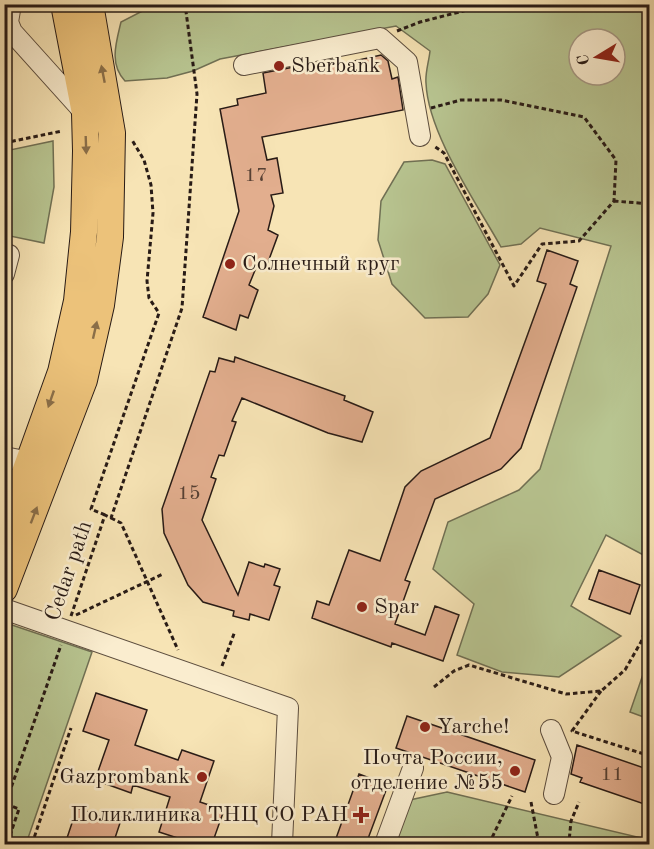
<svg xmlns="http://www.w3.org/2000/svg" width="654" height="849" viewBox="0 0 654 849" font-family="'Old Standard TT',serif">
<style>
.green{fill:#b8c591;stroke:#707054;stroke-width:1.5;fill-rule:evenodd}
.building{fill:#e2ae8e;stroke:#281b16;stroke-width:1.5}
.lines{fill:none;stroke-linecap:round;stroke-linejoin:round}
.minor-casing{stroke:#5c4d3e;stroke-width:22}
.major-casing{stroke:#281b16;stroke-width:28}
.path{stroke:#281b16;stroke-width:3;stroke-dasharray:4.5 3;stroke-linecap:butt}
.minor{stroke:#faedcf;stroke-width:20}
.major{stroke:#ecc27a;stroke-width:26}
.oneway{fill:#8a6e48}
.poi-dot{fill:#8f2418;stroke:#faedcf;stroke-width:2}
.labels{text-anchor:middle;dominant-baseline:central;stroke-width:5;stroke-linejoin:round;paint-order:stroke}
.number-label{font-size:20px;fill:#564034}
.poi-label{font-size:22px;fill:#281b16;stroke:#faedcf;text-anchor:start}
.street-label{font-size:22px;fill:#281b16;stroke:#faedcf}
</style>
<rect width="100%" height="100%" fill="#f7e4b5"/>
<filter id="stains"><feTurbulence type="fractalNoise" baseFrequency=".00333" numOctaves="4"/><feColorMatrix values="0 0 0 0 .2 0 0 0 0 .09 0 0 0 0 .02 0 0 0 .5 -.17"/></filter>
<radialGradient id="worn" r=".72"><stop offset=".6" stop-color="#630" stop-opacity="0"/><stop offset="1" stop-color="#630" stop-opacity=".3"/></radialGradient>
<path class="green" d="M531,4L534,7L649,5V558L606,535L571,606L621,636L559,677L502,672L457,655L474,604L433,569L448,522L519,490L540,469L611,246L540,228L521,244L501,247C476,202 428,134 426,83C425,73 429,61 430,51L396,26L220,59L193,71L167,78L125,81C109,64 116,43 121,22L154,5ZM579,39H615V75H579Z
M53,141L54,187L44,243L5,235V151Z
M432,160L445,164L500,265L488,294L468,317L425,318L392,284L378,240L381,201L404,162Z
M9,624L92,652L26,844H5L4,636Z
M649,657L650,719H649L630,712Z
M447,792L650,840L649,844H390L405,801Z"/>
<path class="building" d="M381,55L388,61L392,79L398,77L403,110L262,137L267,160L277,158L283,193L271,195L274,206L268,230L278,235L267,265L258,263L249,285L258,290L248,318L240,315L236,330L203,317L239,211L220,109L238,105L237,99L266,93L263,73L335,59L336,65Z
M547,250L578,261L570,284L577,287L521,448L501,469L435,499L405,580L410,582L395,624L425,635L435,606L459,615L443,661L392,643L391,647L312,618L317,601L329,605L349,550L380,561L405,487L421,471L490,438L546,284L537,281Z
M235,357L345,396L344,400L373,412L362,442L328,433L242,398L232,421L236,422L224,456L219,455L211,477L216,479L202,520L238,595L249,562L264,567L265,564L280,569L274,585L280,587L269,620L250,614L249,620L233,616L234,611L203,602L188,585L164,533L162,509L210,371L215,372L219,358L234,362Z
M599,570L640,585L630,614L589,599Z
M96,693L147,710L135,745L178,760L182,750L214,761L200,802L224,810L212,844L191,840L190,842L159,832L170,797L133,785L131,793L95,780L109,740L83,731Z
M407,716L535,760L525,792L396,748Z
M577,745L650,770V806L580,782L582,778L571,774Z
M359,774L388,785L366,844H334Z
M77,808L105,818L107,811L122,817L113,844H65Z"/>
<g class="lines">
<defs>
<path id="minor" d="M11,4L8,22L12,32
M4,23L85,113
M244,65L380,38L407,62L420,136
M4,274L9,255
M4,457L30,462
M4,609L288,708L282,844
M551,730L562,757L554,794
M385,844L413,768"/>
<path id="major" d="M4,531L61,372L77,301L84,232L86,151L85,113L64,4
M4,589L84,380L101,305L110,237L112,133L90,4"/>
</defs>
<use href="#minor" class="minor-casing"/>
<use href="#major" class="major-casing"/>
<path class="path" d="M397,31L420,22L491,4
M431,108L461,100H501L584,117L616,160L614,201L579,241L542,244L514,286L444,153L434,146
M4,143L62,131
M614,201L650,204
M105,515L91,509L159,313L149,298L147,281L153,213L151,185L144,160L132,140
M111,518L121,523L178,650
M76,615L163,574
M71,616L105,515L111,518L182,308L197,94L185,4
M222,666L235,631
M434,687L454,671L469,665L566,694L601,691L625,670L641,642L650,618
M601,691L572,731L650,756
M531,802L539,844
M6,804L19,809L7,844
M4,808L61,645
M32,844L71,728
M489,844L512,796
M566,844L569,842L571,821L579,802"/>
<use href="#minor" class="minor"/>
<use href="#major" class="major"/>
</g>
<defs><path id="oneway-solid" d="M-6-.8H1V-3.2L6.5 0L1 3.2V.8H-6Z" transform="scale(1.5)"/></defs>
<g class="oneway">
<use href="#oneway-solid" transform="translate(103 74) rotate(-101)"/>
<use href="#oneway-solid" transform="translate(86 145) rotate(88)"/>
<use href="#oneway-solid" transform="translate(95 330) rotate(-77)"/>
<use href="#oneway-solid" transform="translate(51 399) rotate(109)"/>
<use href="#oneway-solid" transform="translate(34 515) rotate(-69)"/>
</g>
<g class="poi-dot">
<circle cx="279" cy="66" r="6"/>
<circle cx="230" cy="264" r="6"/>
<circle cx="362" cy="607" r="6"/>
<circle cx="425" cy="727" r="6"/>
<circle cx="515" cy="771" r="6"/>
<circle cx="202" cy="777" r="6"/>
<path d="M358 806h6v6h6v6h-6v6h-6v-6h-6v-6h6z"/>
</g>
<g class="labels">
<g class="number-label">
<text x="256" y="176">17</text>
<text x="189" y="494">15</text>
<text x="612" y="775">11</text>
</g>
<g class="poi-label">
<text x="291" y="66">Sberbank</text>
<text x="242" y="264">Солнечный круг</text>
<text x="374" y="607">Spar</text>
<text x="437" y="727">Yarche!</text>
<text x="503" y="758" text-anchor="end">Почта России,<tspan x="503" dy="25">отделение №55</tspan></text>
<text x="190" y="777" text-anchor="end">Gazprombank</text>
<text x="348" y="815" text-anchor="end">Поликлиника ТНЦ СО РАН</text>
</g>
<g class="street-label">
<text transform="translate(69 571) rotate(-71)">Cedar path</text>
</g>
</g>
<rect width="654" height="849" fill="none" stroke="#f7e4b5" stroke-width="24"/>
<rect x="6" y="6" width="642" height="837" fill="none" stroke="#281b16" stroke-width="3"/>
<rect x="12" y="12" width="630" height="825" fill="none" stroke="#281b16" stroke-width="1.5"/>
<g transform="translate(597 57) rotate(259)"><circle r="28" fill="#faedcf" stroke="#a69985" stroke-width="1.5"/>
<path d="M0-4.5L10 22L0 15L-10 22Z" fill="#8f2418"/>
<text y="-9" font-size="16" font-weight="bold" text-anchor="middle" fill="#281b16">С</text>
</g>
<rect width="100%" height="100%" filter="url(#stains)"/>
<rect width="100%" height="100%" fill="url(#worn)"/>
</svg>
